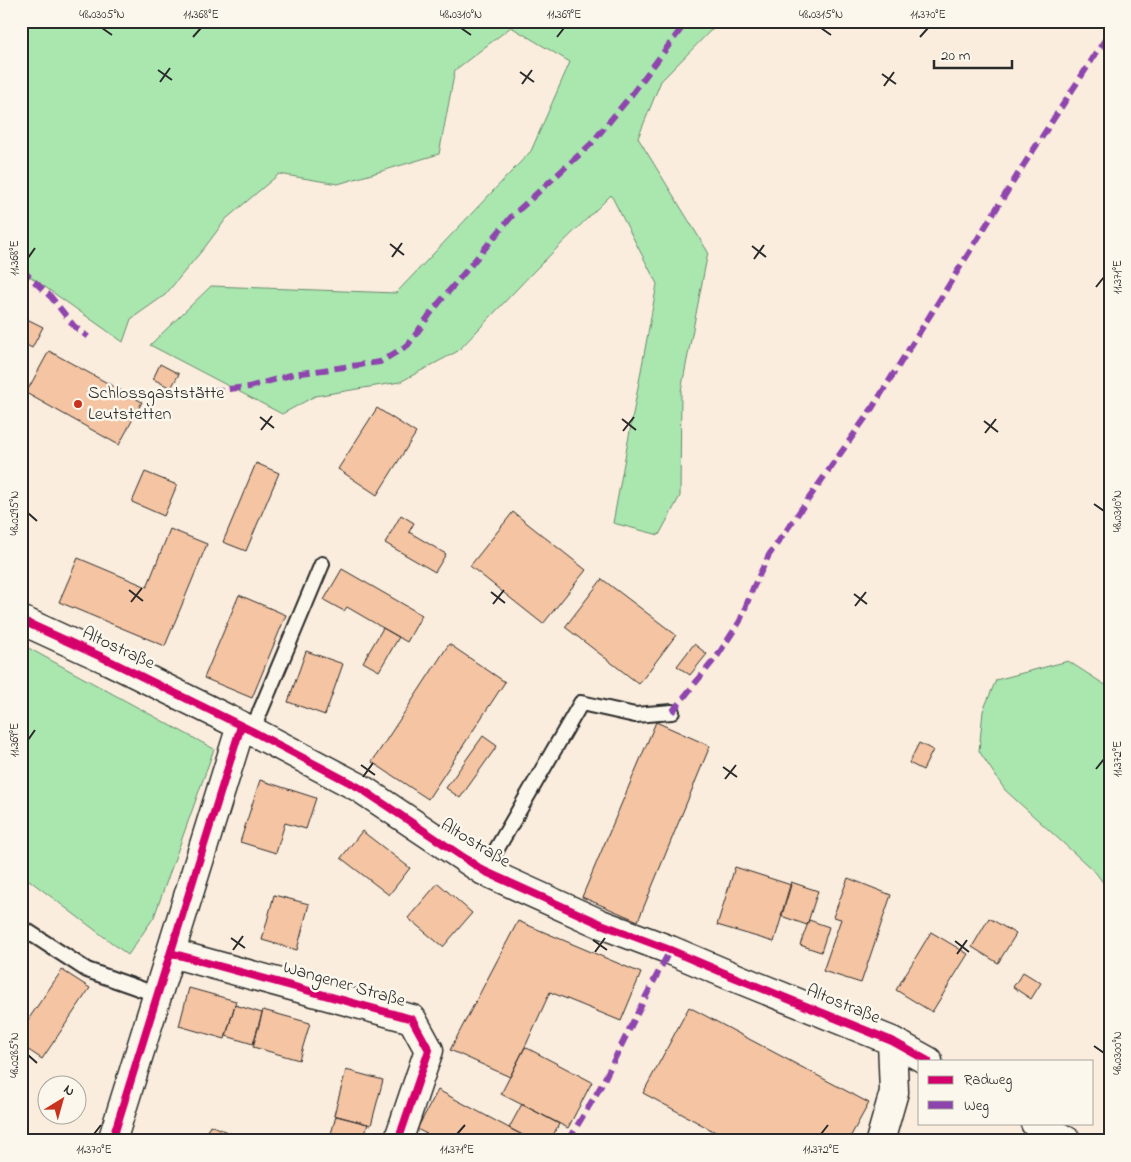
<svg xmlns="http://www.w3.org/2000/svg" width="1131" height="1162" viewBox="0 0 1131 1162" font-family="'Indie Flower',sans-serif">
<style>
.green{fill:#a9e7af;stroke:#6a896d}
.building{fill:#f4c4a3;stroke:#2b2b2b}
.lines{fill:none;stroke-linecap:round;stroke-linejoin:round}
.lane-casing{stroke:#2b2b2b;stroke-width:18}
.street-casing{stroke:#2b2b2b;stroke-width:31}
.lane{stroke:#fbf7ec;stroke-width:14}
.street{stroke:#fbf7ec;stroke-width:28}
.quiet{stroke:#8e44ad;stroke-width:6;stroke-dasharray:12 6;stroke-linecap:butt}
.cycleway-casing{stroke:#fbf7ec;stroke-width:11}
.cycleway{stroke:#d6006c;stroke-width:8}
.ticks{fill:none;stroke:#2b2b2b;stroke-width:2}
.poi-dot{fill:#c8321e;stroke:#fbf7ec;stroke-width:2}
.labels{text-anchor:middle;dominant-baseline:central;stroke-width:5;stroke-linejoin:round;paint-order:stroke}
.poi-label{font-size:18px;fill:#2b2b2b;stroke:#fbf7ec;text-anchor:start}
.street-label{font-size:18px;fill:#2b2b2b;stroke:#fbf7ec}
.neatline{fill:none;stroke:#2b2b2b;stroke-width:2}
.ticks-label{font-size:12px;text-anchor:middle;fill:#2b2b2b}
</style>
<rect width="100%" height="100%" fill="#faeddd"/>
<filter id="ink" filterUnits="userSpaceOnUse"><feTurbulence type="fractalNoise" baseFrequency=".02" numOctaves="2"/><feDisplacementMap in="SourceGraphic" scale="10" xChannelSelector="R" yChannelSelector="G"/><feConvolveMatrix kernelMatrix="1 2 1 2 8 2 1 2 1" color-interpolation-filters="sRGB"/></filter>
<g filter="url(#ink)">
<path class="green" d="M21,21H720L661,81L638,138L708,252L681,391L680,496L659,535L613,523L657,284L611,195L535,270L458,351L400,382L315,396L282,414L150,345L211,286L396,293L531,151L570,62L511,27L455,70L439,154L338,184L279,174L226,219L205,247L165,295L131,319L123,342L21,270Z
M21,644L214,749L154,917L128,955L21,874Z
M1068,661L1110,688V892L1096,873L1005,790L979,751L983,711L996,680Z"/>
<path class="building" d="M21,316L43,327L32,348L21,342Z
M49,351L142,402L119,445L26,393Z
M160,364L179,374L171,388L153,379Z
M377,408L416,433L377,495L338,469Z
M256,463L279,473L246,551L223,542Z
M145,472L177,485L164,516L132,502Z
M513,512L586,570L543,624L470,566Z
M401,515L414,523L409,532L446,554L435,572L385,543Z
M170,529L207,544L165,646L59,602L78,558L147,587Z
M342,569L422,615L407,642L347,607L344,611L324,600Z
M602,579L676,635L639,684L565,627Z
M239,595L286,615L252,698L204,678Z
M383,628L399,637L379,671L363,662Z
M449,644L505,682L428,799L372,762Z
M694,644L707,654L690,675L677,666Z
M306,651L343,664L325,715L288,702Z
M656,722L710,746L638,921L582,897Z
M483,736L497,746L460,798L446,788Z
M919,743L933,750L923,770L909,763Z
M260,780L316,798L306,829L285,823L276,853L240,842Z
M362,831L410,868L389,895L341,858Z
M735,867L791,885L774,942L717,925Z
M848,878L891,895L861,983L823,971L841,919L833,917Z
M791,882L818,891L807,925L781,916Z
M438,883L472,913L443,947L408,918Z
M274,895L309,904L297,950L262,940Z
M989,918L1016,934L998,963L972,947Z
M809,920L829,927L821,952L800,945Z
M518,921L641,973L621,1021L550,992L525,1047L510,1077L450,1050Z
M931,932L968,954L932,1012L896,990Z
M62,970L90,988L42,1059L21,1045V1030Z
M1023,972L1041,983L1031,999L1013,987Z
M189,988L236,1001L225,1039L179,1026Z
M235,1005L262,1013L253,1044L226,1036Z
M689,1007L869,1103L848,1141H732L643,1093Z
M263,1010L310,1023L299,1060L253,1047Z
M525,1047L592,1082L568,1128L501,1094Z
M346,1070L383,1080L371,1125L334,1115Z
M438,1090L509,1128L534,1141H440L417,1129Z
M522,1104L559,1124L550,1141H534L509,1128Z
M336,1116L368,1124L363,1141H329Z
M210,1125L242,1138L240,1141H203Z"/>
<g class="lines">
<defs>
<path id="lane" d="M252,731L322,564
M484,871L581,703L635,715L672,712
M21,927L87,970L158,995"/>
<path id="street" d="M21,620L106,659L252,731L360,788L484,871L601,924L670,950L729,975L892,1041L928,1061
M171,953L412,1019L429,1050L398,1141
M1035,1123L1067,1141
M112,1141L241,726
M880,1141L894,1092L892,1041"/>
</defs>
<use href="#lane" class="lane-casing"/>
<use href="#street" class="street-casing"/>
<use href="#lane" class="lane"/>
<use href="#street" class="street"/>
<path class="quiet" d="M21,269L51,297L74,326L88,337
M157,391L173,393L200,392L249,387L294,374L380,362L408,345L433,310L512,216L591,144L632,94L687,21
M672,712L718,655L740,621L753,588L769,555L871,410L1023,166L1110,32
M568,1141L601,1086L645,998L670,950"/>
<defs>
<path id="cycleway" d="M21,620L106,659L252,731L360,788L484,871L601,924L670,950L729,975L892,1041L928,1061
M171,953L412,1019L429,1050L398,1141
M112,1141L241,726"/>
</defs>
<use href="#cycleway" class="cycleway-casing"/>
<use href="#cycleway" class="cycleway"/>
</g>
</g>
<path class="ticks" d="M102,28L112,35M461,28L471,35M821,28L831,35M193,37L201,28M557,37L564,28M920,37L928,28M158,70L172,80M520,72L534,82M882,74L896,84M160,82L170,68M522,84L532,70M884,86L894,72M390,244L404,255M752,246L766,257M392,257L402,243M28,258L35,248M754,259L764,245M1096,287L1104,277M260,417L274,428M622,419L636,430M984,421L998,432M261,430L272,416M623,431L634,417M985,433L996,419M1094,504L1104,511M28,513L37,521M129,590L143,601M491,592L505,603M854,594L867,604M131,602L142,588M493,604L504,590M855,606L866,592M28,740L35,730M361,765L375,775M723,767L737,777M1096,769L1104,759M363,777L373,763M725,779L736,765M231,938L245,948M593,940L607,950M955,941L969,952M233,950L243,936M595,952L605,938M957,954L967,940M1094,1046L1104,1053M28,1055L37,1063M94,1134L101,1125M457,1134L465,1125M821,1134L828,1125"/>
<circle class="poi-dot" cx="78" cy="404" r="5"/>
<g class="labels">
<g class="poi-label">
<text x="88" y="394">Schlossgaststätte<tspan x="88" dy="21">Leutstetten</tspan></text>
</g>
<g class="street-label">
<text transform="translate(118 649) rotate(25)">Altostraße</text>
<text transform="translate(475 844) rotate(31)">Altostraße</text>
<text transform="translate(344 985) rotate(16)">Wangener Straße</text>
<text transform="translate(843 1005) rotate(22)">Altostraße</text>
</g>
</g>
<rect width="1131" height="1162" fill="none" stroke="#fbf7ec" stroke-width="55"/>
<rect x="918" y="1060" width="175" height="65" fill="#fbf7ec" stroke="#a8a59f"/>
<rect x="928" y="1076" width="25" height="8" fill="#d6006c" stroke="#a8a59f"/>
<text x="964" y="1084" font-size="15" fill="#2b2b2b">Radweg</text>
<rect x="928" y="1101" width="25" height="8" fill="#8e44ad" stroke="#a8a59f"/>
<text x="964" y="1110" font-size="15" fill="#2b2b2b">Weg</text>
<g transform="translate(62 1100) rotate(37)"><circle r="24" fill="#fbf7ec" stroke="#a8a59f"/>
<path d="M0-4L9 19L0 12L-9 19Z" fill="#c8321e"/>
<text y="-8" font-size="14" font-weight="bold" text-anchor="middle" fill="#2b2b2b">N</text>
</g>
<path d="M934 60v8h78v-8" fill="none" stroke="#2b2b2b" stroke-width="2.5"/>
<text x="941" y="60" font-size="15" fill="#2b2b2b" stroke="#fbf7ec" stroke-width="4" paint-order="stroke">20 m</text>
<rect x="28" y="28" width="1076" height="1106" class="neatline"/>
<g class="ticks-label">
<text x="102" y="18">48.0305°N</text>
<text x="201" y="18">11.368°E</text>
<text x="461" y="18">48.0310°N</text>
<text x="564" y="18">11.369°E</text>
<text x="821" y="18">48.0315°N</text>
<text x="928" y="18">11.370°E</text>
<text transform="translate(14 258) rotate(-90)" y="4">11.368°E</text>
<text transform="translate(1117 277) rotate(-90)" y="4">11.371°E</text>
<text transform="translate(1117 511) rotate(-90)" y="4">48.0310°N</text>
<text transform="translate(14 513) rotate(-90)" y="4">48.0295°N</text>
<text transform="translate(14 740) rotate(-90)" y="4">11.369°E</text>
<text transform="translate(1117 759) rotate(-90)" y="4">11.372°E</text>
<text transform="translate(1117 1053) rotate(-90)" y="4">48.0300°N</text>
<text transform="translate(14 1055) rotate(-90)" y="4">48.0285°N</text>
<text x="94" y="1153">11.370°E</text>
<text x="457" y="1153">11.371°E</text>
<text x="821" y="1153">11.372°E</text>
</g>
</svg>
